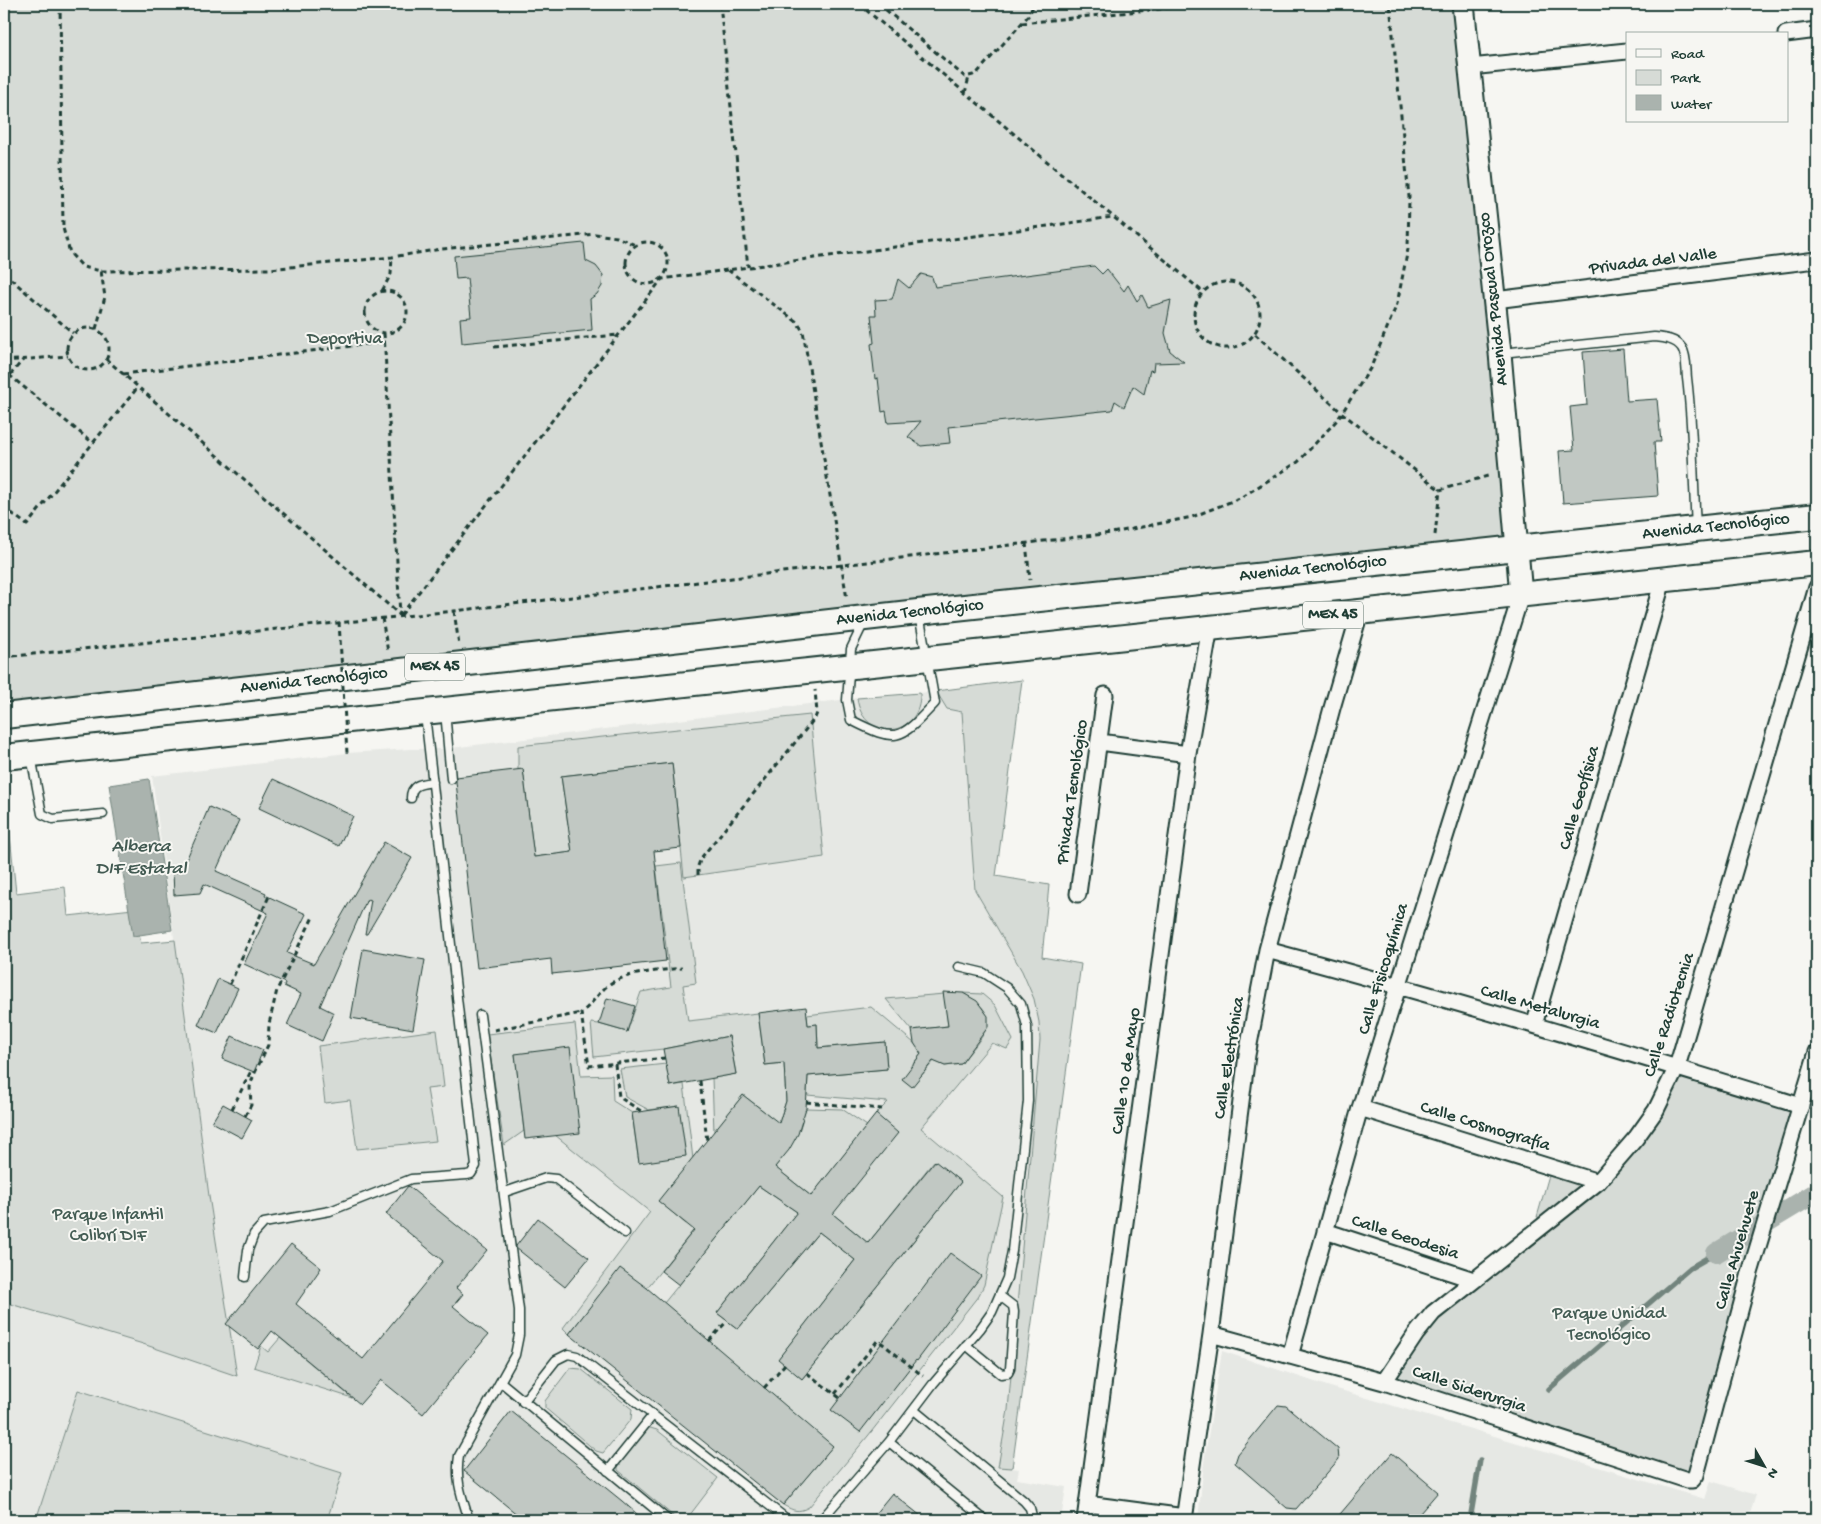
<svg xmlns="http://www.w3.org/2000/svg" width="1821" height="1524" viewBox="0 0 1821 1524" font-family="'Gochi Hand',sans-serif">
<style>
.built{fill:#e6e8e4}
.green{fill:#d6dbd6;stroke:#7a8c85}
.water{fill:#aab3ae;stroke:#72847d}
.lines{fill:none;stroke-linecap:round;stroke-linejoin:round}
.stream{stroke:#72847d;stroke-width:5.5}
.canal{stroke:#aab3ae;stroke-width:20}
.building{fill:#c1c8c3;stroke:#1f3d34}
.lane-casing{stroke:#1f3d34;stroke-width:11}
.street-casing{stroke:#1f3d34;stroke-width:19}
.secondary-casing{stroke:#1f3d34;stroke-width:25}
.primary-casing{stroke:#1f3d34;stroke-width:28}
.path{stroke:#1f3d34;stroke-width:3;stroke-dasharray:5 4;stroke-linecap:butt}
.lane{stroke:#f6f6f2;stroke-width:8}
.street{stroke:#f6f6f2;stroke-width:15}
.secondary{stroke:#f6f6f2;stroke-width:21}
.primary{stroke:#f6f6f2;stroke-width:24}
.path-bridge{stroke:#1f3d34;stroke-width:3;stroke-dasharray:5 4;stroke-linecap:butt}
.labels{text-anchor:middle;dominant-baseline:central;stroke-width:4;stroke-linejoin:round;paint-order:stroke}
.shield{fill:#f6f6f2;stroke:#60746d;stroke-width:1}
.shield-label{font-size:16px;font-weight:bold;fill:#1f3d34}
.street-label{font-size:18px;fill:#1f3d34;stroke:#f6f6f2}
.park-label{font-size:18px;fill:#445d54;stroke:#f6f6f2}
.water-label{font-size:19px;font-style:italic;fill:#425a52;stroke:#f6f6f2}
</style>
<rect width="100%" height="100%" fill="#f6f6f2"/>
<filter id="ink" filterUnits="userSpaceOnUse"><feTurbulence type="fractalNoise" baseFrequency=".02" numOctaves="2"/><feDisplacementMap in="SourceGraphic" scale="10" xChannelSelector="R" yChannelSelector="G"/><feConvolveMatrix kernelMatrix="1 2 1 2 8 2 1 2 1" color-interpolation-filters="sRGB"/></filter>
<g filter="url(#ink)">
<path class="built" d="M1022,680L996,876L1049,885L1042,957L1081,964L1012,1468L1019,1469L1017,1479L1066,1487L1061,1520H4V1302L143,1344L237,1375L209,1196L152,776L347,753L411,749H443L857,698L920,693Z
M1222,1351L1327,1386L1705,1499L1711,1481L1756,1495L1748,1520H1198L1204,1462Z"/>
<path class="green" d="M4,4H1463L1518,547L4,715Z
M1022,680L996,876L1049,885L1042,957L1081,964L1012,1468L998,1467L1008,1410L1040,1040L1039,1022L1034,999L1022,971L975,890L962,712L947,709L936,691Z
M920,693C922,738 863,744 857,698Z
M810,715L824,857L684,877L672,763L561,776L572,852L534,857L523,769L518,770V746Z
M4,797H6L16,893L65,887L68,916L133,909L141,943L175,940L209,1196L237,1376L143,1344L4,1302Z
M681,863L696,983L683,985L688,1021L758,1013L765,1065L784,1063L786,1101L781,1116L772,1133L646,1289L620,1269L569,1334L563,1328L650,1212L555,1135L515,1054L524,1131L504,1145L487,1034L575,1024L581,1076L612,1075L613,1101L632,1113L639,1163L679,1106L649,1110L625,1097L620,1069L666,1064L670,1086L684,1084L693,1159L659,1201L686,1224L770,1116L743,1095L714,1132L712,1078L736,1074L729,1036L663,1049L594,1057L591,1023L599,1024L627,1032L641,992L671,987L656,866Z
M963,993L982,994L995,1005L1013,1040L1007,1049L992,1043L921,1128L1003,1197L984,1285L979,1295L868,1436L809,1507C798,1513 794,1511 783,1505L832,1447L664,1303L759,1186L797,1212L717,1313L738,1329L819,1232L855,1260L779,1358L802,1379L961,1182L934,1161L868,1243L833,1214L876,1114L888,1102L807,1095L808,1076L887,1069L885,1042L818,1048L817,1024L808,1026L807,1015L871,1007L914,1043L922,1053L910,1067L921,1076L934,1061L945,1066L961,1064C983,1034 1007,1018 963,993Z
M944,994L948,1026L912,1030L886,999Z
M437,1030L444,1087L427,1089L436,1141L357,1149L350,1100L325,1103L318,1046Z
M1678,1069L1794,1109L1692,1479L1379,1379L1427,1312L1548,1218L1537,1217L1551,1168L1589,1179L1631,1139Z
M806,1108L842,1109L867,1126L811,1196L775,1167C791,1147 798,1132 806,1108Z
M280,1338L352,1398L254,1367L261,1346L268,1352Z
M570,1368L581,1369L632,1409L631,1419L603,1453L596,1451L545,1408V1401Z
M78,1390L342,1473L327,1520H36Z
M647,1427L657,1430L718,1478L686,1520H678L618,1470V1462Z"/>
<path class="water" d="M149,779L172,930L133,936L109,785Z"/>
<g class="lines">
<path class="stream" d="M1549,1389L1690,1268L1716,1253
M1470,1520L1480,1460"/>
<path class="canal" d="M1716,1253L1817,1192"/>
</g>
<path class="building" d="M584,243L586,261L596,266L603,275L602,286L597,294L590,299L592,330L462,343L460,318L471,317L467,278L456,279L454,256Z
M1094,266L1102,274L1107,269L1124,291L1128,285L1137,301L1142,295L1148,307L1171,300L1165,333L1170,351L1184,362L1154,363L1153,371L1150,370L1144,394L1133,386L1124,407L1115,401L1112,410L948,427L950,443L921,446L908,437L921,421L888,423L886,411L882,412L878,378L875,379L871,344L874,343L871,315H876L875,300L892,299L898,279L909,288L921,274L932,277L935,287Z
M1623,349L1627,401L1657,399L1661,442H1654L1658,496L1563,503L1559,451L1574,450L1570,407L1587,405L1583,352Z
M672,763L681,848L654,851L666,961L552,974L551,959L477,968L456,782V777L523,769L534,857L572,852L561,776Z
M273,779L353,816L339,846L259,808Z
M209,807L239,820L216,871L266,893L265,895L306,914L287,953L314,964L384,842L412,858L367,934H365L371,900L367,899L320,1006L334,1013L322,1041L287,1025L301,994L284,986L285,983L244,964L268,913L204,884L200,893L174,895L173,872H181Z
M363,949L425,960L413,1029L351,1018Z
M218,979L238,988L217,1033L198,1025Z
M943,992L963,993L977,1001L988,1016V1027L961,1064L945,1066L933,1061L912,1087L902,1079L921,1054L914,1043L912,1030L948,1026Z
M607,998L635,1006L627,1032L599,1024Z
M806,1007L808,1025L817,1024L818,1048L885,1042L887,1069L808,1076L806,1108L798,1134L789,1150L775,1167L811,1196L876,1114L898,1133L833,1214L868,1243L935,1161L961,1182L802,1379L778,1359L855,1260L819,1232L738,1329L717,1313L797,1212L759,1186L679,1285L661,1271L694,1230L658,1201L743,1095L779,1123L786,1101L784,1063L765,1065L758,1013Z
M232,1036L263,1050L254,1072L222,1059Z
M729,1036L736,1074L670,1086L663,1049Z
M570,1047L580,1133L525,1139L515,1054Z
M223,1104L252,1120L242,1138L212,1122Z
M679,1106L686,1156L639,1163L632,1113Z
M408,1186L487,1250L456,1288L463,1294L453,1306L488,1335L423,1414L381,1380L360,1404L272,1331L258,1349L226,1324L291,1244L321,1268L296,1304L363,1359L443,1261L386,1214Z
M538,1218L589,1258L565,1287L516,1248V1246Z
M950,1253L981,1276L917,1361L916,1360L860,1432L831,1410Z
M620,1268L647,1288L833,1446L783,1505L569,1334Z
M1278,1405L1286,1406L1338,1449L1339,1459L1296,1509L1287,1508L1235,1463L1238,1454Z
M511,1411L622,1501L644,1520H524L464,1471Z
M1392,1453L1438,1492L1414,1520H1335Z
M892,1493L926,1520H870Z"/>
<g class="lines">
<defs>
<path id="lane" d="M1502,353L1654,337C1664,338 1676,339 1682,348C1687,356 1686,369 1687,378C1693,427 1693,477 1696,527
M863,624L851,649L847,700L851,720C898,744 900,740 935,703L919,614
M445,711L451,779
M31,756L42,814L53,819L103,814
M411,798C411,784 421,784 433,782
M505,1192L546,1178L556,1179L625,1233
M245,1277L248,1250L254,1234L264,1223L330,1211L411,1179L467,1175L471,1174L476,1166L425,714
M966,1345L1001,1374L1008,1373L1010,1369L1014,1312L1013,1306L1000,1296
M501,1382L668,1520
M523,1402L556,1360L568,1354L577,1356L788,1520
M914,1410L1024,1501L1030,1508L1033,1520
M889,1442L985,1520
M608,1471L653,1415
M469,1520C462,1497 455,1480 459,1456L515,1355L519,1335V1310L480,1015
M821,1520L889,1442L933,1384L980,1329L992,1312L1007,1278L1012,1251L1028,1101L1027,1026L1021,1004L1007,988L984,973L959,967"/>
<path id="street" d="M1786,34L1817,30
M1470,67L1627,51
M1495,300L1816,260
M1100,742L1188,754
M1078,894L1105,695
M1267,950C1446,998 1624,1051 1801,1106
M1534,1025L1663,580
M1360,1108L1598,1182
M1325,1231L1474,1280
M1211,1334L1384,1382L1687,1480H1692L1696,1475L1750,1273L1817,1052
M1290,1356L1360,1108L1521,595
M1384,1382L1416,1334L1433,1313L1598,1182L1636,1138L1656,1110L1677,1067L1817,587
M1087,1504L1185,1517
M1085,1520L1188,754L1210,627
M1184,1520L1211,1334L1247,1055L1267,950L1332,708L1360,612"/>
<path id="secondary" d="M1463,4L1500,353L1521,595"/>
<path id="primary" d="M4,716L918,612L1817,516
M4,757L1817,563"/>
</defs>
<use href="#lane" class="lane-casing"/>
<use href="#street" class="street-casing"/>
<use href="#secondary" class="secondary-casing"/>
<use href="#primary" class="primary-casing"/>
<path class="path" d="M60,4L63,228L70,253L83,267L101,271L269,269L392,257L442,249L595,234L617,237L635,245
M720,4L748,267
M859,4L1203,292
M879,4L965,77L973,75L978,72L1029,15L1034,4
M1022,23L1208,4
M965,93L969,77
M626 263a21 21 0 1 1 42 0a21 21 0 1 1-42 0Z
M728,270L797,322L803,331L847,599
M4,273L73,333
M1194 315a33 33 0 1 1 66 0a33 33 0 1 1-66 0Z
M365 312a21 21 0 1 1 42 0a21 21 0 1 1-42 0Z
M382,291L391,274L392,257
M67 349a21 21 0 1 1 42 0a21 21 0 1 1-42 0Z
M96,329L105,297L101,271
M384,333L400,615
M1255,334L1342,413L1440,490
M494,347L618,335
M106,359L400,615
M4,361L68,356
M123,374L385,342
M9,375L93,443
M4,382L23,360
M4,507L27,525L138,387
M1435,535L1440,490L1491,475
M1026,543L1030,580
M454,611L459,645
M401,615L662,279L1113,217
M382,618L388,652
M4,657L454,611L1112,533L1192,517L1240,498L1298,462L1338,419L1371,367L1397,304L1408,249L1409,197L1390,4
M698,875V866L701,858L815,718L817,713L815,690
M230,984L270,894
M494,1030L581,1013
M665,1058L589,1066L581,1013C591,1005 597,995 606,987C622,972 661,971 682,968
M615,1064L619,1097L641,1111
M700,1081L707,1141
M806,1102L882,1109
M232,1109L251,1071
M245,1116L251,1105L250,1087L253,1077L268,1045L269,1024L277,990L314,915
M709,1341L727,1321
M807,1373L840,1398
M764,1388L785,1364
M835,1394L878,1340L923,1376"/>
<use href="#lane" class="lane"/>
<use href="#street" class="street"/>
<use href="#secondary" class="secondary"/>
<use href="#primary" class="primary"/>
<path class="path-bridge" d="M339,622L347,753"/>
</g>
</g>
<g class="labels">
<g class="shield">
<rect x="1303" y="601.5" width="60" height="27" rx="4"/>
<rect x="405" y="653.5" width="60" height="27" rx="4"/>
</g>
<g class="shield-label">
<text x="1333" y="615">MEX 45</text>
<text x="435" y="667">MEX 45</text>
</g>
<g class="street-label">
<text transform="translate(1653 262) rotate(-7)">Privada del Valle</text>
<text transform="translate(1494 299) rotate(-96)">Avenida Pascual Orozco</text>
<text transform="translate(1716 527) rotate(-6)">Avenida Tecnológico</text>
<text transform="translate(1313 569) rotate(-6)">Avenida Tecnológico</text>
<text transform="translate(910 613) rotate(-6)">Avenida Tecnológico</text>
<text transform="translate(314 681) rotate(-6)">Avenida Tecnológico</text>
<text transform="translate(1073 792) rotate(-82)">Privada Tecnológico</text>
<text transform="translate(1580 798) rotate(-74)">Calle Geofísica</text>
<text transform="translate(1384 969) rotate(-73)">Calle Fisicoquímica</text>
<text transform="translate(1540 1008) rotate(16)">Calle Metalurgia</text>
<text transform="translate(1670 1015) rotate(-72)">Calle Radiotecnia</text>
<text transform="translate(1230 1058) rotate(-81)">Calle Electrónica</text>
<text transform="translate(1127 1071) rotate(-82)">Calle 10 de Mayo</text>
<text transform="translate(1485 1127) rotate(17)">Calle Cosmografía</text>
<text transform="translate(1405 1238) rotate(18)">Calle Geodesia</text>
<text transform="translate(1738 1250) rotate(-74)">Calle Ahuehuete</text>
<text transform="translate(1469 1390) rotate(18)">Calle Siderurgia</text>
</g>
<g class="park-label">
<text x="345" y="339">Deportiva</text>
<text x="108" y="1215">Parque Infantil<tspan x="108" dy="21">Colibrí DIF</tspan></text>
<text x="1609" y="1314">Parque Unidad<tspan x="1609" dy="21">Tecnológico</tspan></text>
</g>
<g class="water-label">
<text x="141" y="847">Alberca<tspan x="141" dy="22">DIF Estatal</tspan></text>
</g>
</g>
<rect width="1821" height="1524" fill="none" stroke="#f6f6f2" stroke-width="20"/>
<rect x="10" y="10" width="1801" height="1504" fill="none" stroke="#1f3d34" stroke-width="2" filter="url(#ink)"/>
<rect x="1626" y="32" width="162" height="90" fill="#f6f6f2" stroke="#a0aca6"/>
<rect x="1636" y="49" width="25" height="8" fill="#f6f6f2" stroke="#a0aca6"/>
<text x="1671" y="58" font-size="15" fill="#1f3d34">Road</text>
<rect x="1636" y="70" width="25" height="15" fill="#d6dbd6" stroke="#a0aca6"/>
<text x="1671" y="82" font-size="15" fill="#1f3d34">Park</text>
<rect x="1636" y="95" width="25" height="15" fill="#aab3ae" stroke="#a0aca6"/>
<text x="1671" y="108" font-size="15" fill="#1f3d34">Water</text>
<g transform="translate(1764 1466) rotate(129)" stroke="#f6f6f2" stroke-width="4" paint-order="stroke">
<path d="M0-4L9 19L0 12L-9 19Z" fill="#1f3d34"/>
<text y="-8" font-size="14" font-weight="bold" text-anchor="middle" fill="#1f3d34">N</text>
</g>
</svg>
